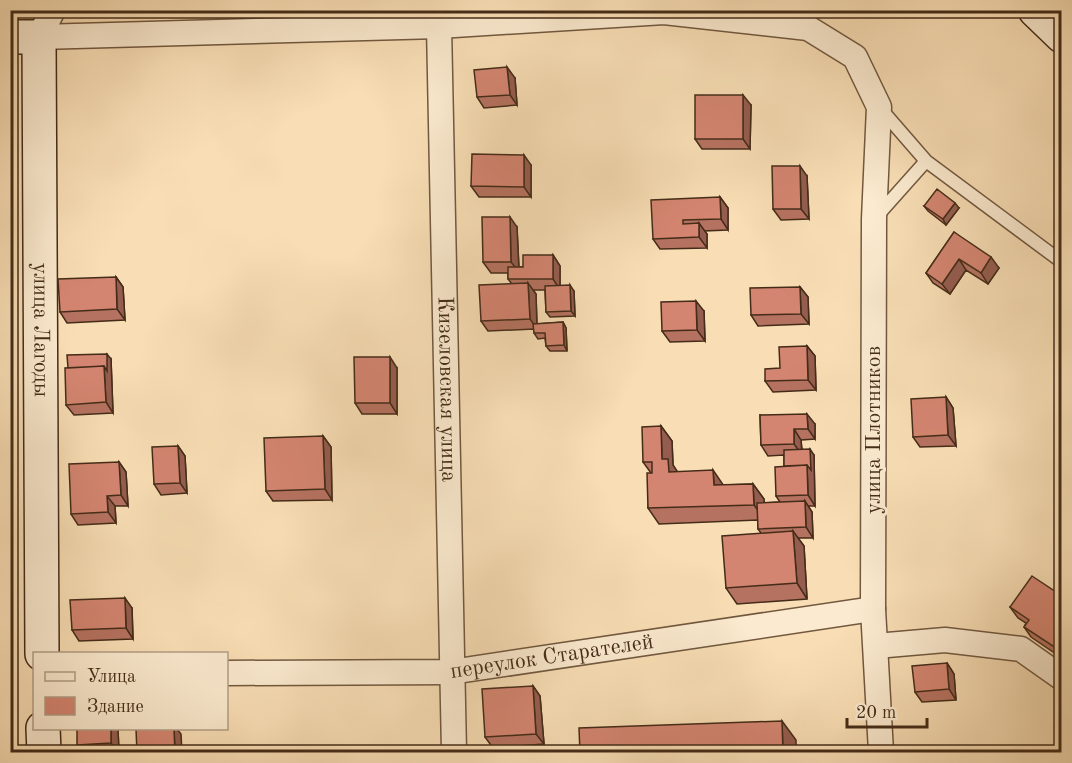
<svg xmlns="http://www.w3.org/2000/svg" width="1072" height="763" viewBox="0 0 1072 763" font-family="'Old Standard TT',serif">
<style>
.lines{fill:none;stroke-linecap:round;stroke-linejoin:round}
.lane-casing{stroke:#71583f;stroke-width:15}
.street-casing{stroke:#71583f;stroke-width:27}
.secondary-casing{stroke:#442c18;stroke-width:36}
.lane{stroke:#fbeacf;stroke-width:12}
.street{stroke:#fbeacf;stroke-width:24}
.secondary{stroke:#fbeacf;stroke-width:33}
.wall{fill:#b67261;stroke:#442c18;stroke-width:1.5}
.shaded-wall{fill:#945d4f;stroke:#442c18;stroke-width:1.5}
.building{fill:#d48571;stroke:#442c18;stroke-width:1.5}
.labels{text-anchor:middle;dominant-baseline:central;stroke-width:6;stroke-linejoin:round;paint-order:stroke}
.street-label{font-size:22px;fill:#442c18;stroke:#fbeacf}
</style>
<rect width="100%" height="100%" fill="#f9deb5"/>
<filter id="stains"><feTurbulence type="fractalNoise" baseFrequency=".00333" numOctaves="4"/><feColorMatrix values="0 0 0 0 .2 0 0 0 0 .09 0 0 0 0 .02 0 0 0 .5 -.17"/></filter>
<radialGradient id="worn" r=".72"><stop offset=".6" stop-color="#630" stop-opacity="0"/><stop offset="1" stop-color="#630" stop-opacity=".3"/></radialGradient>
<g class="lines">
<defs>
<path id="lane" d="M880,108L926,161L1062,262
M877,216L926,161"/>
<g id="street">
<path d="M53,10L39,37L439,26L664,12L808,28L855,57L879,107L874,219L873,609L881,752"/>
<path id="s1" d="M446,13L439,26L454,752"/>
<path d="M876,646L945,640L1021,649L1062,678"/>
<path id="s2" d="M226,673L451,672L873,609"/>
</g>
<g id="secondary">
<path d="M1035,10L1062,36"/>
<path id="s3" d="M10,37H39L42,654"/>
<path d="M43,728L44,752"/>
</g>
</defs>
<use href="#lane" class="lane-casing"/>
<use href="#street" class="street-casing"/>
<use href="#secondary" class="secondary-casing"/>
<use href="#lane" class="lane"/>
<use href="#street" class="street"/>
<use href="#secondary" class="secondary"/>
</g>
<path class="wall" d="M515,78L517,105L484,108L477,97Z
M751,105L750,149H702L695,139Z
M531,165V197H479L471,186Z
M807,176L809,219L781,220L773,209Z
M720,197L728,208V230L704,231L707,234V248L660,249L653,239Z
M924,206L959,208L946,225L928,211Z
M517,227L519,267H523L553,255L560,266V286L574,291L575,316L550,317L546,312L545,290H533L536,294L537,324L563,322L566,328L567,351H550L546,346L545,338L538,339L534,333V329L488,331L481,321L512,284L508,279V273H491L483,262Z
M954,232L999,268L988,284L966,270L950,294L933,283L926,273Z
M116,277L123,287L125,320L67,323L60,312Z
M800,287L808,297L809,324L758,326L751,315Z
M704,311L705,341L670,342L662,331Z
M807,346L815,356L816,390L773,392L765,381Z
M111,359L113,413L74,415L66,405Z
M397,368V414H362L355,403Z
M946,397L953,408L956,446L920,447L913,437Z
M760,415L815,424V439L801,440L802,449L814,455L815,506H808L812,512L813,538H798L804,546L807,599L737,604L726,588L761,533L758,529V520L659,524L648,508L651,473L643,462L661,426L672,441L673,465L677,472L723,485L753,484L764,499V503L780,502L776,496L784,466V455L768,456L761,445Z
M323,436L331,447L332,500L273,501L266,491Z
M178,446L185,456L187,493L161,495L154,484Z
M119,462L126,472L128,506H115L116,523L78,525L71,514Z
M1062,596V658L1031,637L1024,627L1026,623L1018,618L1010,607Z
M132,608L133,639L79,641L72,630Z
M947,663L954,674L956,700L922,702L915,692Z
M533,686L540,696L544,744L493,748L485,737Z
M118,729L119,753H83L77,745Z"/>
<path class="shaded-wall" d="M507,67L515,78L517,105L510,95Z
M743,95L751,105L750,149L743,139Z
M524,155L531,165V197L524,187Z
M800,166L807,176L809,219L801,209Z
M720,197L728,208V230L721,219Z
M955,203L959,208L946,225L943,219Z
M510,217L517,227L519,272L511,262Z
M699,223L707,234V248L699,237Z
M553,255L560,266V290L553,279Z
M991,257L999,268L988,284L981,273Z
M959,259L966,270L950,294L942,284Z
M116,277L123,287L125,320L117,309Z
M528,283L536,294L537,329L530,319Z
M570,285L574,291L575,316L571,311Z
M800,287L808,297L809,324L801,314Z
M696,301L704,311L705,341L697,330Z
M563,322L566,328L567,351L564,345Z
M807,346L815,356L816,390L808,380Z
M107,354L111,359L113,413L106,402L104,366Z
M390,357L397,368V414L390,403Z
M946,397L953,408L956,446L948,435Z
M807,414L815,424V439L808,429Z
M661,426L672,441L673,465L679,474L669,472L662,459Z
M794,429L801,440L802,455L794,444Z
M323,436L331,447L332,500L325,489Z
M178,446L185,456L187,493L180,483Z
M810,449L814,455L815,506L808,495L807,465Z
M119,462L126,472L128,506L121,495Z
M713,470L724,486L714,485Z
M753,484L764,499L765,520L754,505Z
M107,496L115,506L116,523L108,512Z
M805,501L812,512L813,538L806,527Z
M793,531L804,546L807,599L797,583Z
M125,598L132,608L133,639L126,628Z
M947,663L954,674L956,700L949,689Z
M533,686L540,696L544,744L536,734Z
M782,721L796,740V753H783Z
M111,729H118L119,753L111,743Z
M174,729H177L181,734L182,753H175Z"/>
<path class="building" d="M507,67L510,95L477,97L474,70Z
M695,95H743V139H695Z
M472,154L524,155V187L471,186Z
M772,166H800L801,209H773Z
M937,189L955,203L943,219L924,206Z
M720,197L721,219L683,220V224L699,223V237L653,239L651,200Z
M482,217H510L511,262H483Z
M954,232L991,257L981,273L959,259L942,284L926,273Z
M523,255H553V279H508V267H523Z
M116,277L117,309L60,312L58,279Z
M528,283L530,319L481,321L479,285Z
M570,285L571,311L546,312L545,286Z
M800,287L801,314L751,315L750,288Z
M696,301L697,330L662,331L661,302Z
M563,322L564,345L546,346L545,333H534L533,324Z
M807,346L808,380L765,381V369L780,368L779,347Z
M1062,351V360L1057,357Z
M107,354V371L104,366L68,368L67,355Z
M354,357H390V403H355Z
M104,366L106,402L66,405L65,368Z
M946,397L948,435L913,437L911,399Z
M807,414L808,429H794V444L761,445L760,415Z
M661,426L662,459H668L669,472L713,470L714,485L753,484L754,505L648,508L647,473H652V462H643L642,427Z
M323,436L325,489L266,491L264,438Z
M178,446L180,483L154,484L152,447Z
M810,449L811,470L807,465L784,466V450Z
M119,462L121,495L107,496L108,512L71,514L69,464Z
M807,465L808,495L776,496L775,467Z
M805,501L806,527L758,529L757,503Z
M793,531L797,583L726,588L722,536Z
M1032,576L1062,596V652L1024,627L1029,620L1010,607Z
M125,598L126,628L72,630L70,600Z
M947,663L949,689L915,692L912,666Z
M533,686L536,734L485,737L482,689Z
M782,721L783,753H580L579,728Z
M77,729H111V743L77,745Z
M136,729H174L175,753H137Z"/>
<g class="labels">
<g class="street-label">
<text stroke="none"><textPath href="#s3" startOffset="322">улица Лагоды</textPath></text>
<text stroke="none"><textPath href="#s1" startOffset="378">Кизеловская улица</textPath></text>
<text transform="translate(874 430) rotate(-90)">улица Плотников</text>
<text stroke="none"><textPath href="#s2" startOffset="327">переулок Старателей</textPath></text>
</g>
</g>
<rect width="1072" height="763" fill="none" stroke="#f9deb5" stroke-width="36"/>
<rect x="12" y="12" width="1048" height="739" fill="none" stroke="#442c18" stroke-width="3"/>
<rect x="18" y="18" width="1036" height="727" fill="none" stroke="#442c18" stroke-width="1.5"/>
<rect x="33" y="652" width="195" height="78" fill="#fbeacf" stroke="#b29e86" stroke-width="1.5"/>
<rect x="45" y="672" width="30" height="9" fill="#fbeacf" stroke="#b29e86" stroke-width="1.5"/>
<text x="87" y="682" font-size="18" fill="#442c18">Улица</text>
<rect x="45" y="697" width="30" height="18" fill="#d48571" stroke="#b29e86" stroke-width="1.5"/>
<text x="87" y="712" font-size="18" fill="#442c18">Здание</text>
<path d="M847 718v9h80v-9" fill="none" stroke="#442c18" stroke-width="3"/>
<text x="856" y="718" font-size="18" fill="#442c18" stroke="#fbeacf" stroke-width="4.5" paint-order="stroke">20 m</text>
<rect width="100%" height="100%" filter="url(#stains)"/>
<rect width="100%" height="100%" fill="url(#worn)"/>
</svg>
